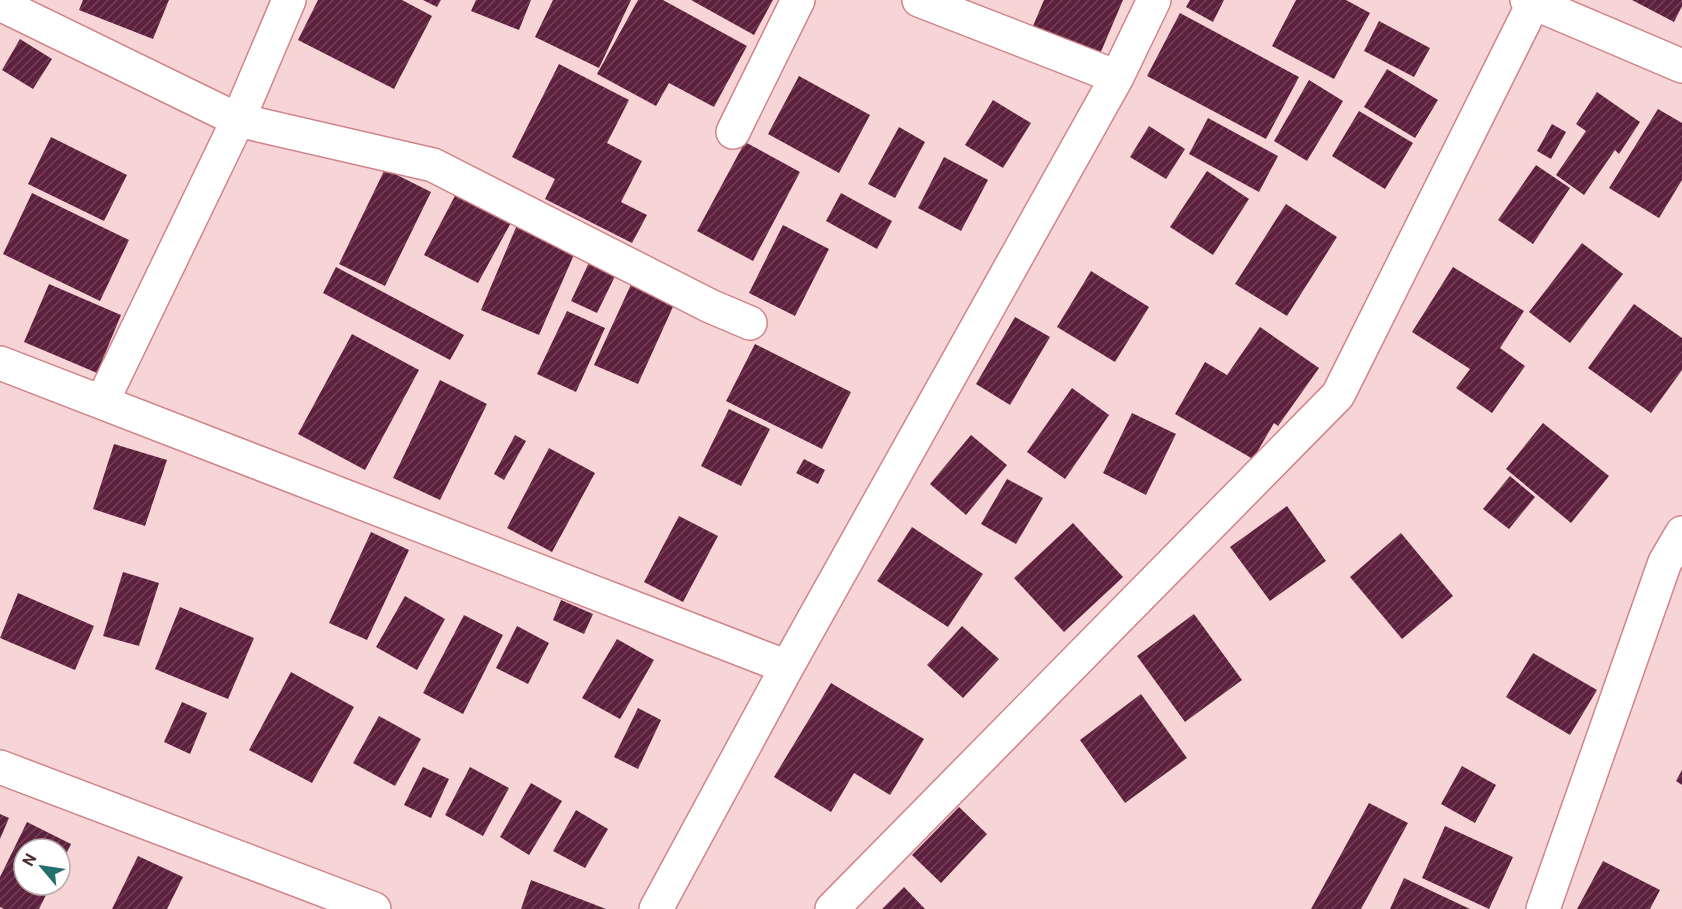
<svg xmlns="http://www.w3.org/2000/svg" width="1682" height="909" viewBox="0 0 1682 909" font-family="Roboto,sans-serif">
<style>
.building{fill:url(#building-hatch)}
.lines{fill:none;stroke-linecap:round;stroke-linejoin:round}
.minor-casing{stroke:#d0848a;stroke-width:36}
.minor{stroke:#fff;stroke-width:33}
</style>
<defs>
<pattern id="building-hatch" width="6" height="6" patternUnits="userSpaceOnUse" patternTransform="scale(1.5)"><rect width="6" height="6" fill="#5d213d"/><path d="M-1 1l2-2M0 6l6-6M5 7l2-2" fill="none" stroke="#734157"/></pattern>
</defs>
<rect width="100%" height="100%" fill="#f7d5d7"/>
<path class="building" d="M83,0H169L153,39L79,10Z
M318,0H402L432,16L394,89L298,40Z
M423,0H441L437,7Z
M476,0H531L519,30L471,11Z
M553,0H631L599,68L535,37Z
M638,0H663L747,46L714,107L669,83L656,106L597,74Z
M691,0H773L754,35Z
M1044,0H1123L1097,61L1030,33Z
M1190,0H1224L1213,22L1186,7Z
M1296,0H1346L1370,13L1334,79L1272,46Z
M1632,0H1682V6L1674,22Z
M1180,13L1299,77L1266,139L1147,76Z
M1379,21L1430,48L1414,77L1364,51Z
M20,39L52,59L33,89L2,70Z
M559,64L629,100L607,143L642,161L621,202L647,215L632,243L545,199L555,179L512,157Z
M1387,69L1438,100L1415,138L1364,107Z
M799,76L870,115L839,173L768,134Z
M1309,80L1343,101L1307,161L1274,141Z
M1597,92L1640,122L1619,154L1615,150L1584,195L1556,175L1586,131L1576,124Z
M993,100L1031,123L1003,168L965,145Z
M1658,109L1682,123V180L1659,218L1609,188Z
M1359,111L1413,143L1385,189L1332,156Z
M1208,118L1278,156L1259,192L1189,154Z
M1552,124L1566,132L1551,159L1537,151Z
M1149,126L1185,149L1166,179L1130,157Z
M899,127L925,142L895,198L868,184Z
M51,137L127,175L104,221L28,184Z
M745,142L800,172L753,261L697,231Z
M944,157L988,180L961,231L918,208Z
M1536,165L1570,188L1533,244L1498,220Z
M385,169L431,192L385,286L339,264Z
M1207,171L1249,199L1213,255L1170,227Z
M458,190L513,219L478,283L424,255Z
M32,193L129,240L100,301L3,254Z
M841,193L892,221L877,249L826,221Z
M1286,204L1337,237L1287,316L1235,284Z
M517,225L576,250L539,335L481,310Z
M783,225L829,249L795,316L749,293Z
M1582,243L1623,274L1570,343L1529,312Z
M592,256L619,268L597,313L571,301Z
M336,267L464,335L450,360L323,293Z
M1453,267L1524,311L1500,348L1525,366L1492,413L1456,388L1470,369L1412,332Z
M1091,271L1149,307L1115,362L1057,327Z
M634,278L677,298L638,384L594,365Z
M49,284L121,315L97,373L24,342Z
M1634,304L1682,338V370L1651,413L1588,368Z
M567,311L605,328L576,392L537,374Z
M1015,317L1050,337L1010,405L976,384Z
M1260,327L1319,368L1278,426L1274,423L1253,459L1175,414L1205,362L1227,375Z
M352,334L419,370L365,470L298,434Z
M755,344L851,392L822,449L726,401Z
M440,380L487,404L440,500L393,478Z
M1072,388L1109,415L1065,479L1027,452Z
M729,409L770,429L741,486L701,466Z
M1132,413L1176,434L1146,495L1103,473Z
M1543,423L1609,476L1571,523L1506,469Z
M515,435L526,441L504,480L494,474Z
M971,435L1007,465L966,515L930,484Z
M114,444L167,460L145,526L93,509Z
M549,448L595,473L552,552L507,528Z
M804,459L825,470L818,484L796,473Z
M1510,476L1535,497L1509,529L1483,509Z
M1007,479L1043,498L1016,544L981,524Z
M1287,506L1326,561L1270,601L1230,547Z
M679,516L718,536L683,602L644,582Z
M1073,523L1123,577L1064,632L1014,578Z
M912,527L983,574L948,627L877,581Z
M371,532L409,550L367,640L329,623Z
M1401,533L1453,596L1402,639L1350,577Z
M123,572L159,583L139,646L103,636Z
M18,593L94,626L75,670L0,638Z
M405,596L445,619L417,670L376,647Z
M561,600L593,614L584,634L553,620Z
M180,607L254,638L228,699L155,669Z
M1194,614L1242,680L1185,722L1137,656Z
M464,615L503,635L463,714L423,693Z
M517,626L549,643L528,684L496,668Z
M962,626L999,659L963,698L927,665Z
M617,639L654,660L620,719L582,698Z
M1533,653L1597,690L1570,735L1506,697Z
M291,672L354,707L312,783L249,750Z
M831,683L924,739L890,795L854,773L831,812L774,777Z
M1141,694L1187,758L1125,803L1080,740Z
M182,702L207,713L190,754L164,742Z
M638,708L661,720L638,769L614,757Z
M379,716L421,739L395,786L353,763Z
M1462,766L1496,785L1475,823L1441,804Z
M423,767L449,779L431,818L404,805Z
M470,767L509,788L483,836L445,815Z
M1682,770V785L1676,781Z
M531,783L562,801L529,855L500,837Z
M1369,803L1408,823L1361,909H1311Z
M959,807L987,834L941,883L912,855Z
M576,810L608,829L585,868L553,851Z
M0,814L9,818L0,839Z
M27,822L71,844L60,867V849H24V885H51L39,909H4L0,907V877Z
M1445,826L1513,857L1489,909L1422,878Z
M138,856L183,877L167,909H112Z
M1603,861L1660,890L1650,909H1577Z
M1404,878L1470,909H1390Z
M531,880L606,909H521Z
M904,887L925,909H882Z"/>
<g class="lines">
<defs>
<path id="minor" d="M919,0L1117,77
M1527,0L1682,66
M0,4L238,120L433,165L710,306L750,323
M733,132L798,0
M0,363L787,667
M102,402L238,120L289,0
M0,767L374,909
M656,909L787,667L1117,77L1154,0
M832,909L1338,395L1535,0
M1543,909L1665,562L1682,533"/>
</defs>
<use href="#minor" class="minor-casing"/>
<use href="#minor" class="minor"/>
</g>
<g transform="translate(42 867) rotate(299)"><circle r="28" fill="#ffffff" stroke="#b7abac" stroke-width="1.5"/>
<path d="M0-4.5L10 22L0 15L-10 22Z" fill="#25706f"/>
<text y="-9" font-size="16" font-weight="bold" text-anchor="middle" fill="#4c2c2f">N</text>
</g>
</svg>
